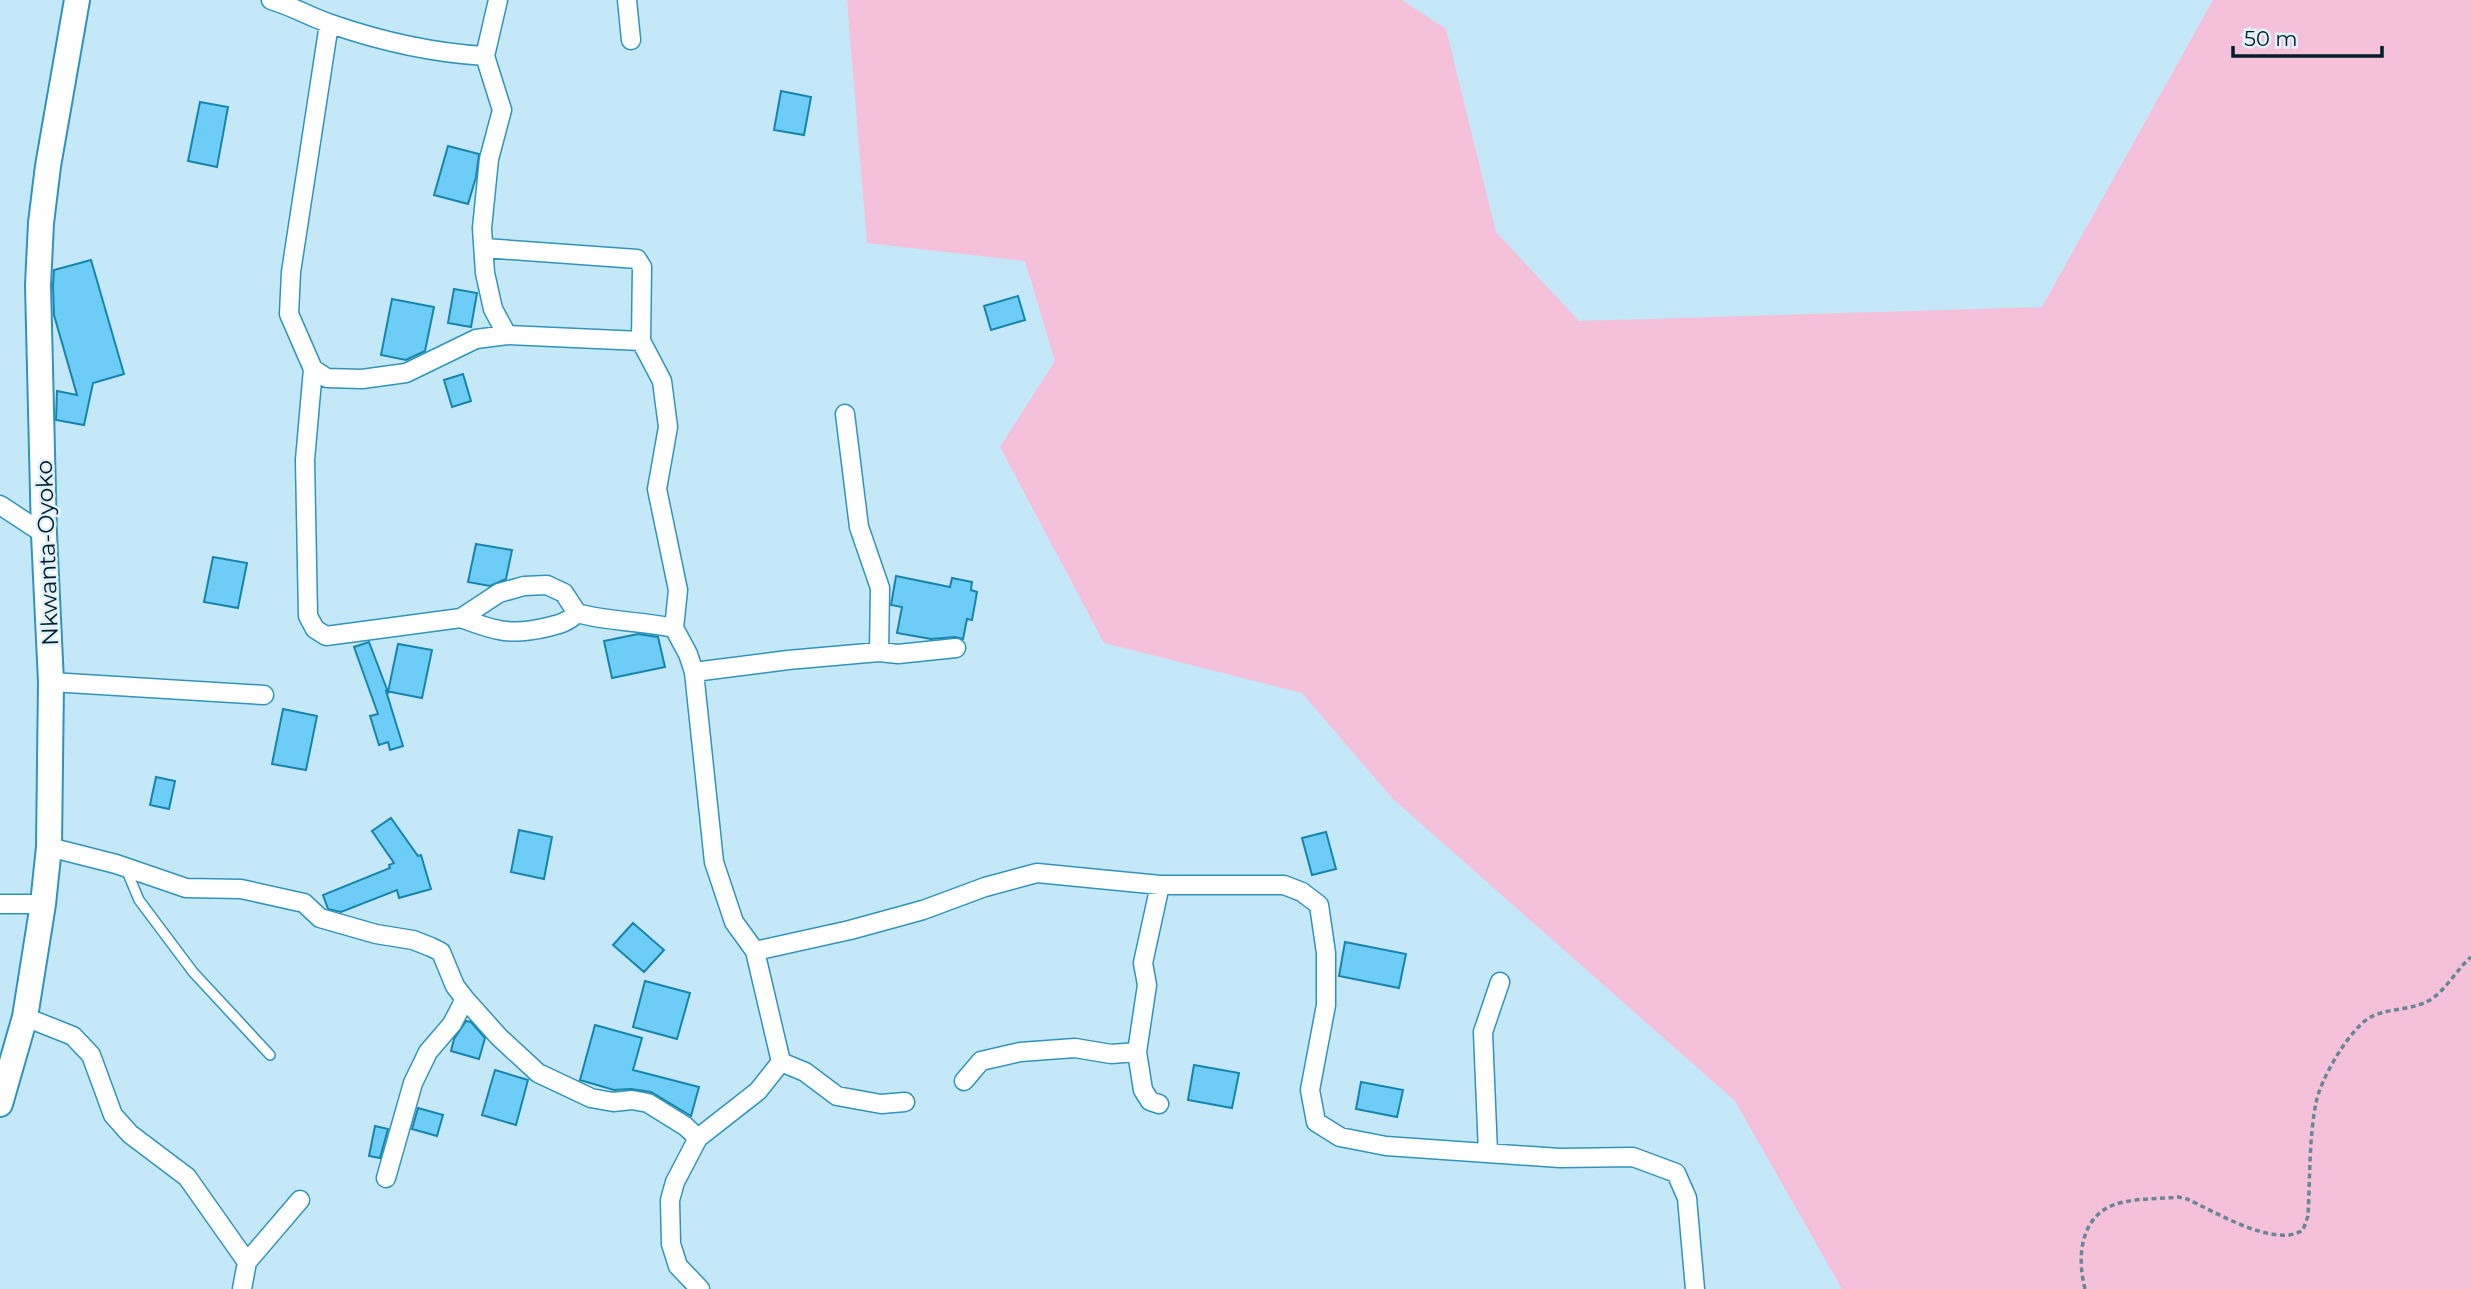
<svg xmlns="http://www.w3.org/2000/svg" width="2471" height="1289" viewBox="0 0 2471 1289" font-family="Montserrat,sans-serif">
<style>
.green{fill:#f5c1da}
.building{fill:#6ecdf6;stroke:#1785ab;stroke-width:2}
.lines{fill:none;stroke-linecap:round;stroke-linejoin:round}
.lane-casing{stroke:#2f94bb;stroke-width:12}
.street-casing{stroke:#2f94bb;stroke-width:21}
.secondary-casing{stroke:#2f94bb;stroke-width:28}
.path{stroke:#678796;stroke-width:3.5;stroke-dasharray:5 3.5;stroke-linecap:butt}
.lane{stroke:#fff;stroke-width:9}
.street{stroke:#fff;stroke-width:18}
.secondary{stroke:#fff;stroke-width:24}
.labels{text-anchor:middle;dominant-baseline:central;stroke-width:5;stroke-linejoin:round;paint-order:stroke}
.street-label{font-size:23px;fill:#001d2a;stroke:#e1f2fa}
</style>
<rect width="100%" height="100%" fill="#c5e8f8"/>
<path class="green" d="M847,0H1402L1446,29L1496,232L1579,321L2042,307L2213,0H2471V1289H1842L1735,1101L1393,799L1302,693L1104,643L1000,447L1055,361L1025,261L867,243Z"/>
<path class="building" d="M781,91L811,97L804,135L774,130Z
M200,102L228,107L217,167L188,161Z
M448,146L479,154L476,177L468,204L434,195Z
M91,260L124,374L93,383L84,425L56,420L57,391L77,395L54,315L53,285L54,270Z
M454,289L477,293L471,327L448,323Z
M1018,296L1025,320L991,330L984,306Z
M392,299L434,307L425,351L406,360L381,355Z
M463,374L471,401L452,407L444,380Z
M476,544L512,550L506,579L490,586L468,582Z
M213,557L247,563L238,608L204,602Z
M896,576L950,587L952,578L972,582L971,590L977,592L972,620L967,619L963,639L955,637L931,639L897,633L902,607L891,605Z
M638,634L658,637L665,667L612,678L604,641Z
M369,642L388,692L398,644L432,650L422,698L386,691L403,746L390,750L388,742L379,745L370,716L378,714L354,647Z
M283,709L317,716L306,770L272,764Z
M156,777L175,781L169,809L150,805Z
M391,818L418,856L421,855L431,889L399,898L397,890L341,912L328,909L323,895L390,868L389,865L394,863L372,831Z
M519,830L552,837L544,879L511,872Z
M1326,832L1336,869L1312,875L1302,838Z
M633,923L664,950L644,972L613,945Z
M1345,942L1406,954L1399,988L1339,976Z
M645,981L690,993L677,1039L633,1027Z
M466,1021L471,1022L485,1038L479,1059L451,1051L454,1039Z
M595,1025L642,1038L633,1070L699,1087L691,1116L651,1092L631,1089L614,1090L580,1080Z
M1194,1065L1239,1073L1232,1108L1188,1100Z
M495,1070L528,1080L516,1125L482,1115Z
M1361,1082L1403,1090L1397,1117L1356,1109Z
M418,1108L443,1115L437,1136L412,1129Z
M375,1126L388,1129L380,1158L369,1156Z"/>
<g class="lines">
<defs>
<path id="lane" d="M126,869L139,900L193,972L270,1055"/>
<path id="street" d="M271,0C292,6 310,17 331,24C380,41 434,53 485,56L502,110L489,159L482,228L485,273L493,309L507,335
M627,0L631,40
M329,24L291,272L289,314L313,369L305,460L308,616L315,629L326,636L461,618L499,593L524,586L547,585L564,593L577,613C609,622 642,621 674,628L688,654L694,672L714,862L734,922L755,951L781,1062L758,1091L698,1138L675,1182L670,1200L671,1244L678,1266L700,1289
M485,56L498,0
M484,248L637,259L642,267L641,341L662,381L668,427L657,489L678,590L674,628
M313,369L327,378L362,379L406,373L476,339L507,335L641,341
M845,414L859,527L880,588L879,652
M0,505L44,534
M461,618C495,631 511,636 548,627C560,624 568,622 577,613
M694,672L788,660L879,652L898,654L956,648
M51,682L264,695
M49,847L116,864L186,888L241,889L304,903L320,918L376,934L413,940L431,947L441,952L455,986L465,999L499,1037L538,1073L591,1098L613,1102L632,1100L648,1103L685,1126L698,1138
M0,904H43
M755,951L850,930L923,910L985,887L1037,873L1160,885H1284L1302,892L1319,905L1326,953V1005L1310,1090L1316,1122L1340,1137L1386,1146L1560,1158L1633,1157L1676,1173L1687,1198L1695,1289
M25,1017L73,1036L91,1055L113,1115L130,1134L187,1177L247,1262L242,1289
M781,1062L805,1072L837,1096L881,1104L905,1102
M964,1081L981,1061L1020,1052L1075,1048L1111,1054L1137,1052
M1159,1104L1150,1101L1143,1090L1137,1052L1147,985L1143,963L1160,885
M1488,1153L1483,1032L1500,982
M386,1178L413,1083L428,1052L452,1024L465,999
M247,1262L300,1200"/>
<path id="secondary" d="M0,1104L25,1017L43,904L49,847L51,682L44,534L38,285L41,223L48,166L77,0"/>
</defs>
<use href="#lane" class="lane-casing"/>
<use href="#street" class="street-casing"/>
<use href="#secondary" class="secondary-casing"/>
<path class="path" d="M2085,1289C2076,1254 2081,1210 2124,1202C2141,1198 2160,1199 2178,1197L2187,1199C2214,1211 2275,1249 2303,1230L2308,1216C2310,1180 2309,1137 2316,1103C2320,1080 2349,1030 2369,1018C2388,1007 2412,1011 2430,1000C2447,989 2456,970 2471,957"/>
<use href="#lane" class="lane"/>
<use href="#street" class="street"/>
<use href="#secondary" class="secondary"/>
</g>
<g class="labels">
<g class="street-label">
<text transform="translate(47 553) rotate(-92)">Nkwanta-Oyoko</text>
</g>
</g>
<path d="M2233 46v10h149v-10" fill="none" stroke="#001d2a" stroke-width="3.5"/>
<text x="2244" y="46" font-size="21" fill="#001d2a" stroke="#e1f2fa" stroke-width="5" paint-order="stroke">50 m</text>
</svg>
